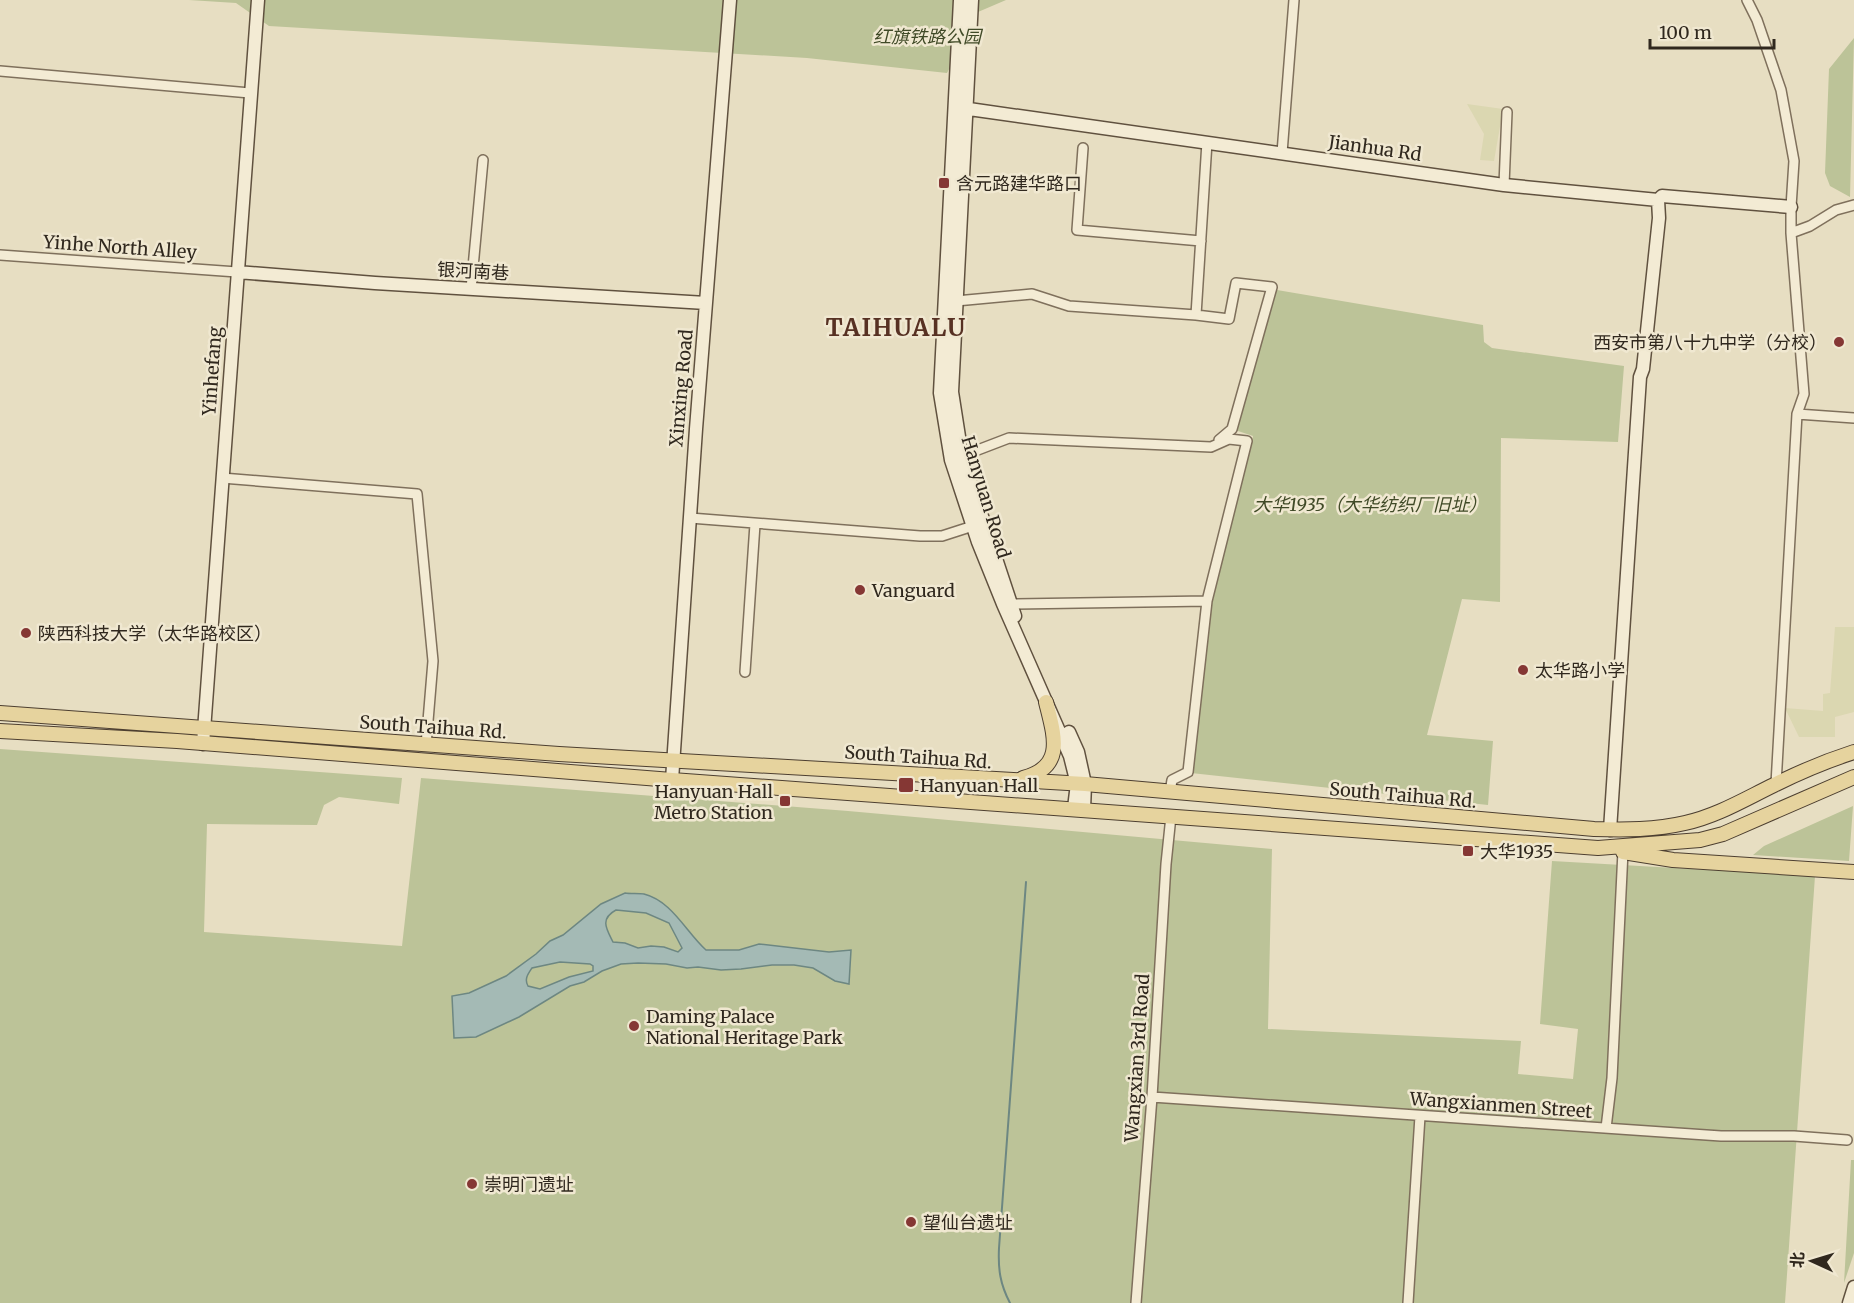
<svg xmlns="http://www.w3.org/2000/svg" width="1854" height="1303" viewBox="0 0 1854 1303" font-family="Merriweather,'Noto Sans SC',serif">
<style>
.farmland{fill:#dbd7b1}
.green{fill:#bcc398}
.water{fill:#a4bab5;stroke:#6d8782;stroke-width:1.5;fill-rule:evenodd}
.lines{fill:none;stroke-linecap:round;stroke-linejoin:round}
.stream{stroke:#6d8782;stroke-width:2}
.street-casing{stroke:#7f705c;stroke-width:12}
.secondary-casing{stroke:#60513f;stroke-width:15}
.primary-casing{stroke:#4d3f30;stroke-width:16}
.street{stroke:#f3ebd4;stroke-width:9}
.secondary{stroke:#f3ebd4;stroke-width:12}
.primary{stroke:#e6d39e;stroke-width:14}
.poi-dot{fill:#853734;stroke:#f0e8d1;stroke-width:2}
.labels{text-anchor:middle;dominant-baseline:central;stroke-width:5;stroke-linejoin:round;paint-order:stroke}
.park-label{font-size:18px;font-style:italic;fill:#404a27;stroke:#f0e8d1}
.street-label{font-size:18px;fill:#30281e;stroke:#f0e8d1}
.poi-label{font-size:18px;fill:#30281e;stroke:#f0e8d1;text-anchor:start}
.district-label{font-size:24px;font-weight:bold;letter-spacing:1.5px;fill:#573123;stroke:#f0e8d1}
</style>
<rect width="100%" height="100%" fill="#e7dec2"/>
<path class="farmland" d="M1467,104L1503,109L1494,161L1480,160L1484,134Z
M1835,627H1854V712L1835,717V737H1799L1785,708L1823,711V694L1830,693Z"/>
<path class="green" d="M189,0H1006L978,12L947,73L807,58L269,26L236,3Z
M1854,38L1850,197L1830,186L1825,173L1829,69Z
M1277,290L1483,325L1484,342L1492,348L1624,366L1618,442L1501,438L1500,602L1462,599L1427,735L1493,741L1488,805L1191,773L1212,604L1253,436L1235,430L1270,299Z
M0,749L402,778L399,804L339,797L324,805L317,825L207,824L204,932L402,946L421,778L848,811L1272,849L1268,1029L1521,1041L1518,1074L1573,1079L1578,1029L1540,1024L1552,861L1815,876L1785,1303H0Z
M1853,806L1849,861L1753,855L1764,846Z
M1851,1160H1854V1253L1844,1283Z"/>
<path class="water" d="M625,893C631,894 638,893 644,894C672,901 686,932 706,950H739L759,944L829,952L851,950L849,984L835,981L813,968L794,965H772L741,969L721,970L698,967L687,968L666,964L638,963L621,964L602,971L584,982L570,986L519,1017L476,1037L454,1038L452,996L469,993L506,976L536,954L550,941L563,935L601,904ZM616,910L646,913L669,923L682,948L678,952L664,947L651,946L638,948L625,943L613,942C607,930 599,919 616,910ZM560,962L590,964L593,966V971L569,977L540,989L528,986C524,979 528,974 532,968Z"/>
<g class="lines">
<path class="stream" d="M1010,1303C1000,1284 998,1269 999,1248L1026,882"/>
<defs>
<path id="street" d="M1747,0L1757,20L1781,90L1794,161L1791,207V233L1804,394L1797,414L1776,784
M0,71L250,93
M1083,148L1077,230L1201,241
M1282,153L1294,0
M1504,185L1507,112
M1791,233L1810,226L1836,210L1854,205
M0,255L237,272
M471,289L483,160
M956,301L1032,294L1069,306L1196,315L1229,319L1236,283L1272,287L1232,429L1219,440
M1196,315L1207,142
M1797,414L1854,418
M962,456L1009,438L1211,447L1229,439L1247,441L1207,601L1188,772L1172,780L1170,792
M222,478L417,494L433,661L426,745
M690,518L920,536H942L973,526
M1011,604L1207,601
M745,672L755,524
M1152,1097L1721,1136H1794L1847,1140
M1606,1128L1612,1078L1623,851
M1136,1303L1152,1097L1166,864L1171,816
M1408,1303L1420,1116"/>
<path id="secondary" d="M960,0L940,393L951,460L978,542L1003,604L1070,756L1077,784L1074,808
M972,0L952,392L962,456L1015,616
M955,107L1504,185L1658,200L1662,196L1791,207
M237,272L375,283L706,303
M1069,732L1078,752L1085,784L1084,809
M203,744L258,0
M672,780L696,429L730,0
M1610,830L1640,377L1643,369L1659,218L1658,200
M1849,1303L1854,1287"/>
<path id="primary" d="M0,713L559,754L1085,784L1594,829C1625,830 1655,830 1685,823C1717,816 1745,799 1774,785C1800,772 1826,761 1854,752
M0,731L177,741L672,780L1598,848L1700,840L1723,834L1854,777
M1023,778C1066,767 1054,735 1046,702
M1623,852L1673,860L1854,872"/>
</defs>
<use href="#street" class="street-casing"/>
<use href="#secondary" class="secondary-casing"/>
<use href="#primary" class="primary-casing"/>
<use href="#street" class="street"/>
<use href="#secondary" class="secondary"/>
<use href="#primary" class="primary"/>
</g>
<g class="poi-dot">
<rect x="938" y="177" width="12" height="12" rx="3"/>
<circle cx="1839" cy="342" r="6"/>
<circle cx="860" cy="590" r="6"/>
<circle cx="26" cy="633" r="6"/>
<circle cx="1523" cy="670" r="6"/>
<rect x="898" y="777" width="16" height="16" rx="3"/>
<rect x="779" y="795" width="12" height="12" rx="3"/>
<rect x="1462" y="845" width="12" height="12" rx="3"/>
<circle cx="634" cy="1026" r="6"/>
<circle cx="472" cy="1184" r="6"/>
<circle cx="911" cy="1222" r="6"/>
</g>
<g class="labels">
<g class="park-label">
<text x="927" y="36">红旗铁路公园</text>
<text x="1370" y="504">大华1935（大华纺织厂旧址）</text>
</g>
<g class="street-label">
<text transform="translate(1375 148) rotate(8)">Jianhua Rd</text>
<text transform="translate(120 247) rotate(4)">Yinhe North Alley</text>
<text transform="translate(473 271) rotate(3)">银河南巷</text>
<text transform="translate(212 371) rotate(-86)">Yinhefang</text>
<text transform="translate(681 388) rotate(-85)">Xinxing Road</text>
<text transform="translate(986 497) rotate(73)">Hanyuan Road</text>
<text transform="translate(433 727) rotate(4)">South Taihua Rd.</text>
<text transform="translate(918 757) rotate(4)">South Taihua Rd.</text>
<text transform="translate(1403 795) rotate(5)">South Taihua Rd.</text>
<text transform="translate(1137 1058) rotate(-86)">Wangxian 3rd Road</text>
<text transform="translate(1501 1105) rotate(4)">Wangxianmen Street</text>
</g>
<g class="poi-label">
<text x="956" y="183">含元路建华路口</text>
<text x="1827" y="342" text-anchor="end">西安市第八十九中学（分校）</text>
<text x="872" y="590">Vanguard</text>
<text x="38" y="633">陕西科技大学（太华路校区）</text>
<text x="1535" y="670">太华路小学</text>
<text x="920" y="785">Hanyuan Hall</text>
<text x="773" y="791" text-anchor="end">Hanyuan Hall<tspan x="773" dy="21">Metro Station</tspan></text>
<text x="1480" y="851">大华1935</text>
<text x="646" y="1016">Daming Palace<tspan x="646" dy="21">National Heritage Park</tspan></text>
<text x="484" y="1184">崇明门遗址</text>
<text x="923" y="1222">望仙台遗址</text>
</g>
<g class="district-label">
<text x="896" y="327">TAIHUALU</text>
</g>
</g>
<g transform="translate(1812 1261) rotate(274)" stroke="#f0e8d1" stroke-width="4.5" paint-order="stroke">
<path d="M0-4.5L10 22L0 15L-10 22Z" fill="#30281e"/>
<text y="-9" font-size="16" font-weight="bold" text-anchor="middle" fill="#30281e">北</text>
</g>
<path d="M1650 39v9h124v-9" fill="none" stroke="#30281e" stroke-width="3"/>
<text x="1659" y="39" font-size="18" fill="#30281e" stroke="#f0e8d1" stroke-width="4.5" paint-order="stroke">100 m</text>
</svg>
